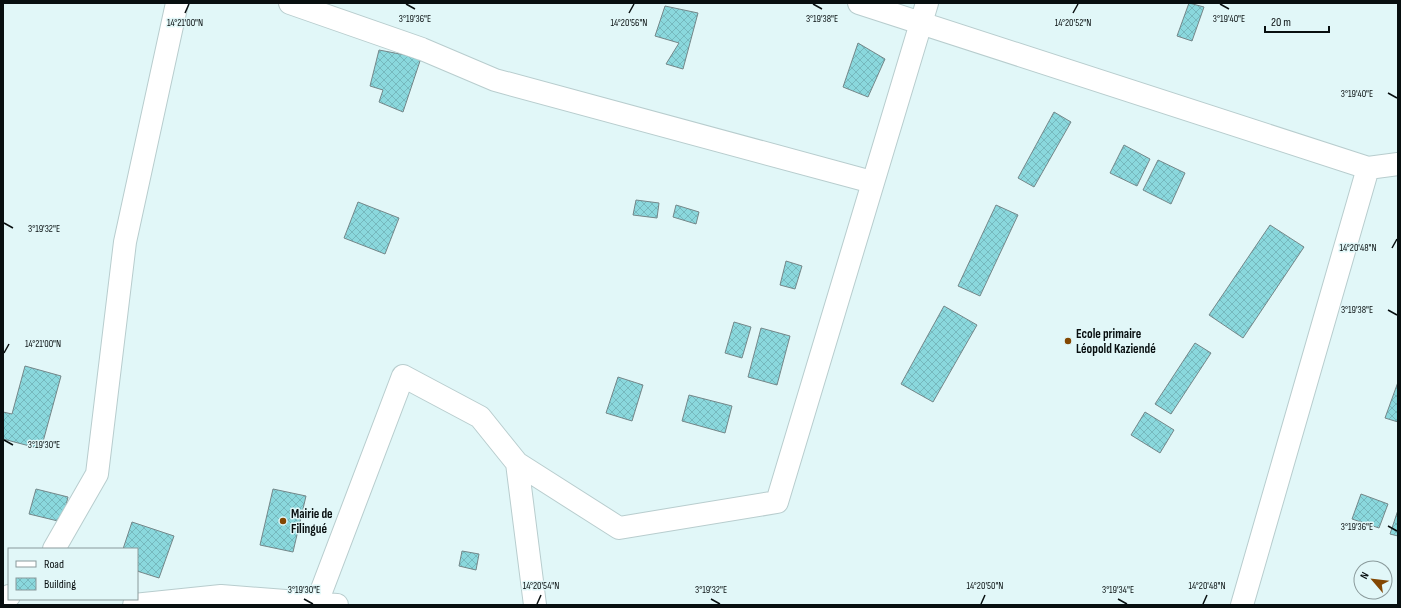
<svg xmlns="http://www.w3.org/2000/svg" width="1401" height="608" viewBox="0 0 1401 608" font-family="'Sofia Sans Condensed',sans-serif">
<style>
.building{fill:url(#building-cross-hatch);stroke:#748789}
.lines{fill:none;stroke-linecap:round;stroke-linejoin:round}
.street-casing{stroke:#b8cdce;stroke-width:24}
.street{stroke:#fff;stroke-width:22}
.ticks{fill:none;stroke:#080f10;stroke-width:1.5}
.poi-dot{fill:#834702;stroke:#e1f7f8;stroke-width:1.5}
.labels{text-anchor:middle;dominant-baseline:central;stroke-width:3;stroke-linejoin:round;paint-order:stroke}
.poi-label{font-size:13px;font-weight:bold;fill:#080f10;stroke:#e1f7f8;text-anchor:start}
.ticks-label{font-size:10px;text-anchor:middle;fill:#080f10;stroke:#e1f7f8;stroke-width:3;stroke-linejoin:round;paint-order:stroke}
</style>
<defs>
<pattern id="building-cross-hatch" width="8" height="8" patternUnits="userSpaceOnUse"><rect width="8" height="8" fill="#8ad8dd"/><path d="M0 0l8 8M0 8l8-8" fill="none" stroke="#76b8bd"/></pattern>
</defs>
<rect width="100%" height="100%" fill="#e1f7f8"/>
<path class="building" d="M1189,3L1204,7L1192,41L1177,36Z
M665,6L698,13L683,69L666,64L679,43L655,36Z
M858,43L885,59L868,97L843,87Z
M379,50L421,58L403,112L379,102L383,90L370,86Z
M1054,112L1071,122L1034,187L1018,178Z
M1124,145L1150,159L1137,186L1110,173Z
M1158,160L1185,173L1171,204L1143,190Z
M636,200L659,203L657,218L633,215Z
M358,202L399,218L385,254L344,238Z
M676,205L699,212L696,224L673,217Z
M996,205L1018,215L980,296L958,286Z
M1270,225L1304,247L1243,338L1209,315Z
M786,261L802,266L795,289L780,285Z
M944,306L977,325L933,402L901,384Z
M734,322L751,327L742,358L725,353Z
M761,328L790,336L777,385L748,377Z
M1195,343L1211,353L1171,414L1155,404Z
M25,366L61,376L41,449L3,439V412L12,414Z
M618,377L643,385L632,421L606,413Z
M1398,382V422L1385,418Z
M689,395L732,406L725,433L682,421Z
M1145,412L1174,430L1160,453L1131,435Z
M36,489L68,497L62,522L29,514Z
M273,489L306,496L293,552L260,545Z
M1361,494L1388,504L1379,528L1352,519Z
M1398,510V536L1390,534Z
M132,522L174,536L159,578L137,571V549H123Z
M462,551L479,554L476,570L459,566Z"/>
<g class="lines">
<defs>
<path id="street" d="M290,3L422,49L495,80L872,182
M859,3L1368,168L1242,605
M1368,168L1398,164
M517,463L619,528L777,502L927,3
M54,549L97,474L125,242L177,3
M3,599L9,596
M134,605L221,596L337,605
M316,605L403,376L480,417L517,463L535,605"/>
</defs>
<use href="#street" class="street-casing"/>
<use href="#street" class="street"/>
</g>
<path class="ticks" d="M406,4L415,9M813,4L822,9M1220,4L1229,9M185,13L189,4M629,13L634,4M1073,13L1078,4M1388,93L1397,98M4,223L13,228M1392,248L1397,239M1388,310L1397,315M4,353L9,344M4,440L13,445M1388,526L1397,531M304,599L313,604M711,599L720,604M1118,599L1127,604M537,604L541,595M981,604L985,595M1203,604L1207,595"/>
<g class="poi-dot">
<circle cx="1068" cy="341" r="4"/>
<circle cx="283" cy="521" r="4"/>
</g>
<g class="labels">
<g class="poi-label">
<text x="1076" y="334">Ecole primaire<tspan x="1076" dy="15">Léopold Kaziendé</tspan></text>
<text x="291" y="514">Mairie de<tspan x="291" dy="15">Filingué</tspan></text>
</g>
</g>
<g class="ticks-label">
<text x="1229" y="22">3°19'40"E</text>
<text x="415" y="22">3°19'36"E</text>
<text x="822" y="22">3°19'38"E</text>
<text x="185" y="26">14°21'00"N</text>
<text x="629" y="26">14°20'56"N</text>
<text x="1073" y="26">14°20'52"N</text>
<text x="1357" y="97">3°19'40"E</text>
<text x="44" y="232">3°19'32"E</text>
<text x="1358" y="251">14°20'48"N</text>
<text x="1357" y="313">3°19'38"E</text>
<text x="43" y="347">14°21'00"N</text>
<text x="44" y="448">3°19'30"E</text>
<text x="1357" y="530">3°19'36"E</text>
<text x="541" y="589">14°20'54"N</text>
<text x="985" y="589">14°20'50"N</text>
<text x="1207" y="589">14°20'48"N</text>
<text x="304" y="593">3°19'30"E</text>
<text x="711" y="593">3°19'32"E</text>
<text x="1118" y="593">3°19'34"E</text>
</g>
<rect width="1401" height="608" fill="none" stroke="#080f10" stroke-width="8"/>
<rect x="8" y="548" width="130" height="52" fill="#e1f7f8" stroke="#8a9a9b"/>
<rect x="16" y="561" width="20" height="6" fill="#ffffff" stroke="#8a9a9b"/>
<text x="44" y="568" font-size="12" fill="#080f10">Road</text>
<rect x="16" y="578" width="20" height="12" fill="url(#building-cross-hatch)" stroke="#8a9a9b"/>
<text x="44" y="588" font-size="12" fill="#080f10">Building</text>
<g transform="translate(1373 580) rotate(298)"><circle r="19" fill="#e1f7f8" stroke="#8a9a9b"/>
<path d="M0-3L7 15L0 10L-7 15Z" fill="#834702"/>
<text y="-6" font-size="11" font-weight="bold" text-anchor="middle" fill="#080f10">N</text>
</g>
<path d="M1265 26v6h64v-6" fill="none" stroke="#080f10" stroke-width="2"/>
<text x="1271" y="26" font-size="12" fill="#080f10" stroke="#e1f7f8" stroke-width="3" paint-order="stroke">20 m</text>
</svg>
